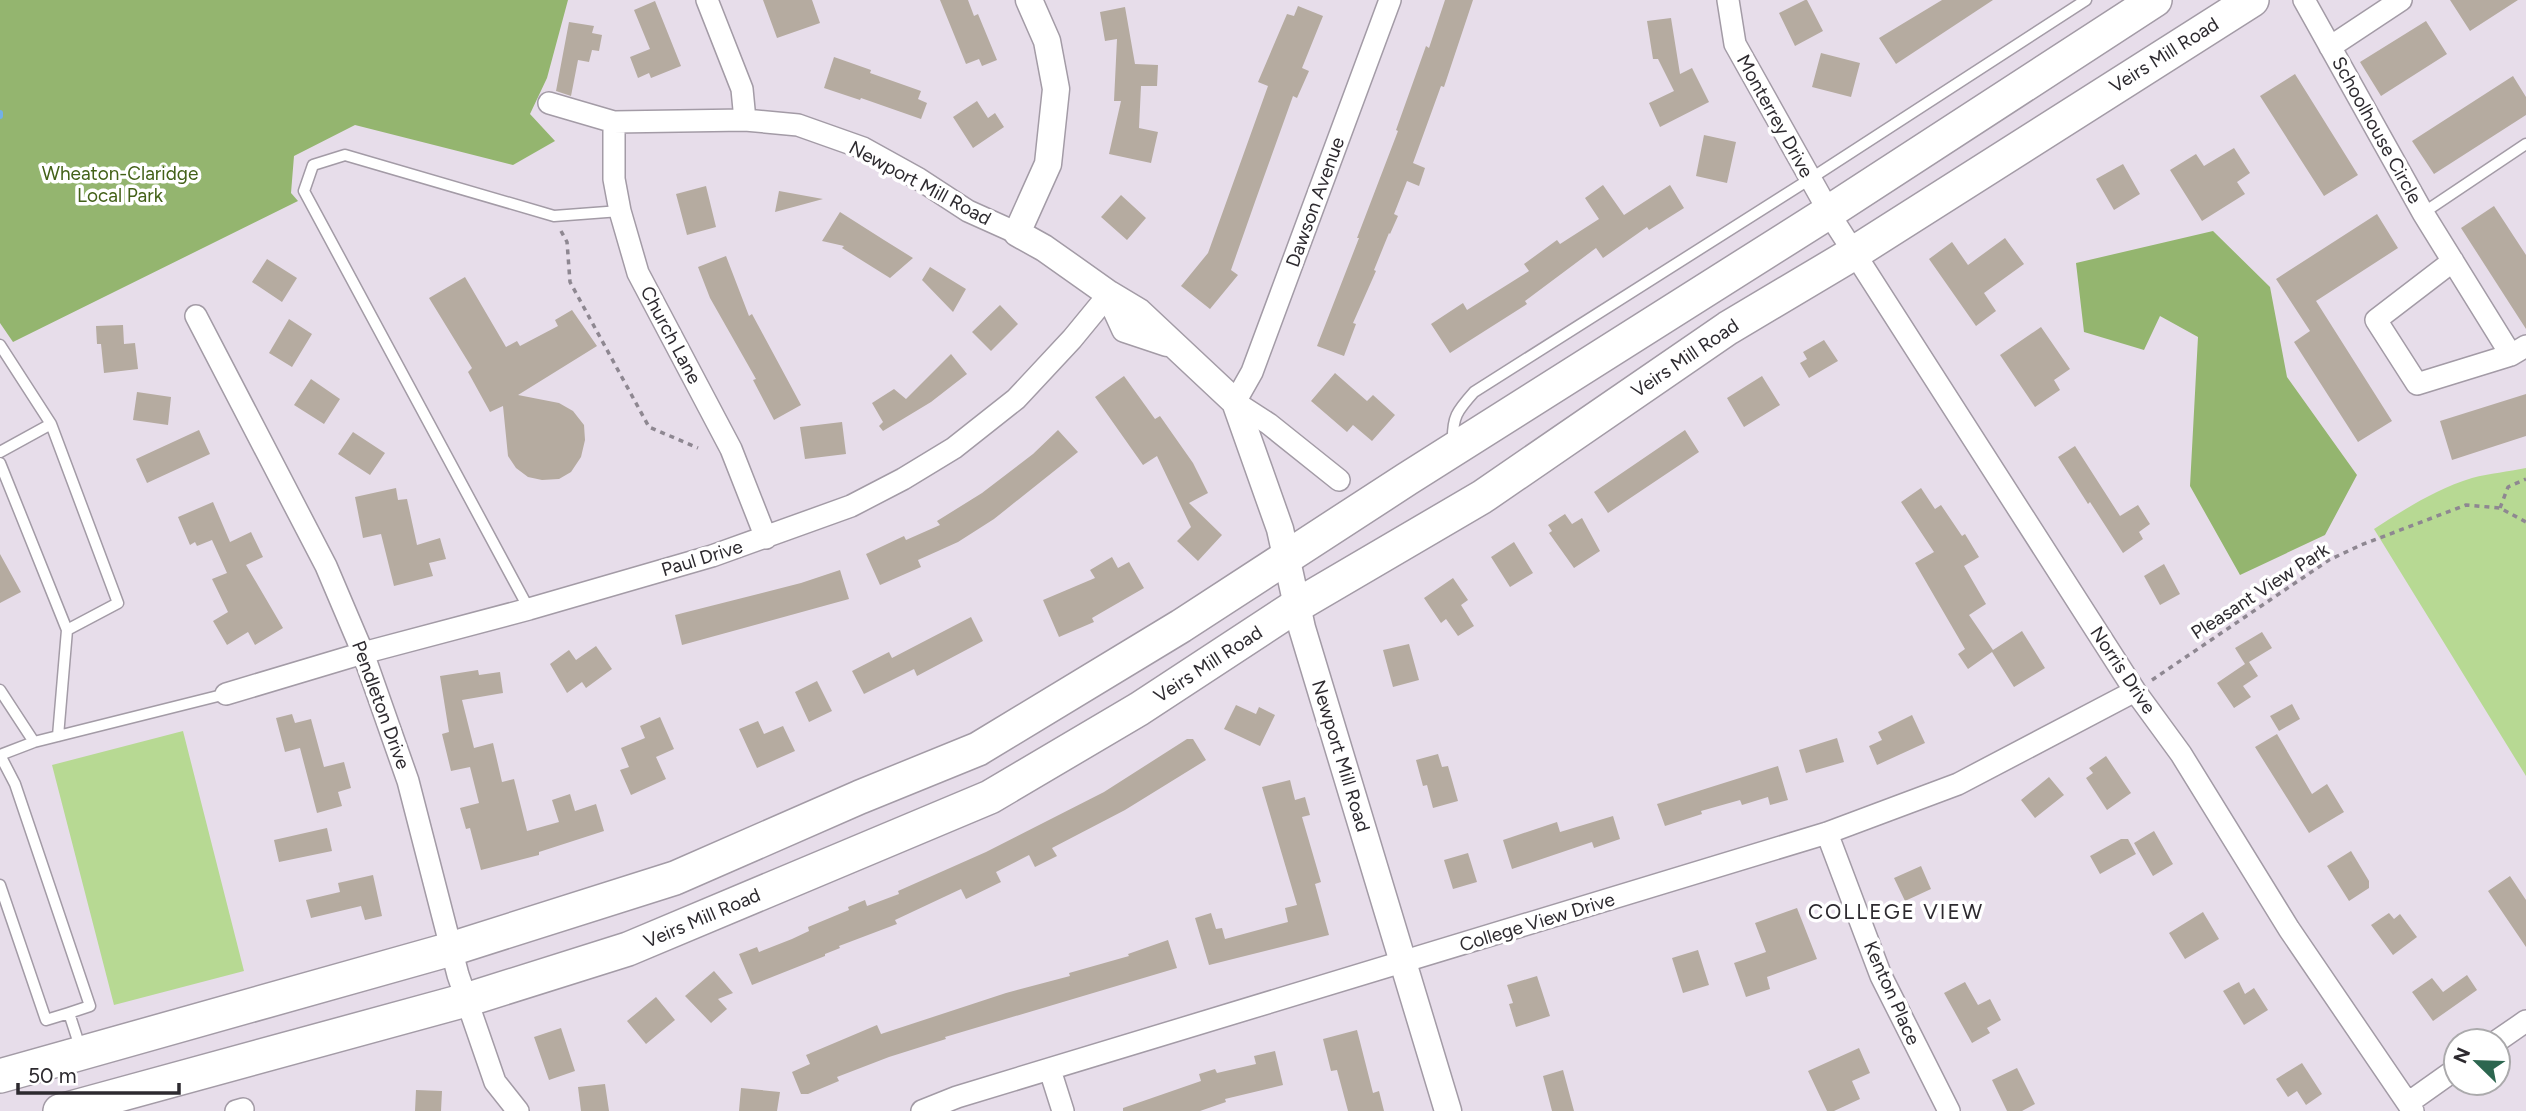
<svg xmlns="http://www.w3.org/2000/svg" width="2526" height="1111" viewBox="0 0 2526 1111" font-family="Figtree,sans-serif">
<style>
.green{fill:#b7d993}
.forest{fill:#94b56f}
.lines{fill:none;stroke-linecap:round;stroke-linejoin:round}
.stream{stroke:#72b0e6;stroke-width:6}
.building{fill:#b5aba0}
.service-casing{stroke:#a39ba6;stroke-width:13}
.minor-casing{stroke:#a39ba6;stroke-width:24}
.tertiary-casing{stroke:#a39ba6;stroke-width:29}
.primary-casing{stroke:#a39ba6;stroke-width:36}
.path{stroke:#8e8791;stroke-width:3.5;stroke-dasharray:5 5;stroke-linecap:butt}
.service{stroke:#fff;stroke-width:10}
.minor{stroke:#fff;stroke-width:21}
.tertiary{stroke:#fff;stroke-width:26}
.primary{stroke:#fff;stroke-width:33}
.labels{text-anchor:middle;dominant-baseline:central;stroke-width:7;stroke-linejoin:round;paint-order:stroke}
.street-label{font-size:19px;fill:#2d2a2f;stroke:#fff}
.park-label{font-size:19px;fill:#436118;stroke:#fff}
.neighbourhood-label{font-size:21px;letter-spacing:2px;fill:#2d2a2f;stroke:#fff}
</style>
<rect width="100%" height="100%" fill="#e7ddea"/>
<path class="green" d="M2526,468V776L2374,529C2405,509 2436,489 2472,478C2490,473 2508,472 2526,468Z
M183,731L244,971L114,1005L52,765Z"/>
<path class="forest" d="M0,0H568L547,78L530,114L555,141L513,165L355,125L294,156L291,193L298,201L13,342L0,323Z
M2213,231L2270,287L2287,377L2357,475L2325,535L2240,575L2190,486L2198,337L2160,316L2144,350L2084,332L2076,263Z"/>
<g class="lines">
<path class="stream" d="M0,113V116"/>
</g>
<path class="building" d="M763,0H812L820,23L777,38Z
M940,0H968L974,16L978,14L997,60L982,66L979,59L966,64Z
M1445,0H1473L1444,87L1441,86L1413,163L1425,168L1419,186L1407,181L1394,214L1398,216L1390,234L1389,233L1374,270L1376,271L1353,323L1356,324L1344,356L1317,346L1359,238H1357L1398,131L1396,130L1426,46L1429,48Z
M1805,0H1807L1823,31L1795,46L1779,13Z
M1942,0H1993L1896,64L1879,38Z
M2450,0H2518L2470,31Z
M655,1L681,66L651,78L649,73L638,78L630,57L650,49L634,10Z
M1298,6L1323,16L1302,68L1309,71L1297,98L1293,96L1256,199L1231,270L1238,275L1210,309L1181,286L1208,253L1268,86L1258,82L1287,14L1294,16Z
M1125,7L1135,64L1158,65L1157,86H1141L1139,128L1158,132L1151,163L1109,154L1121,101H1114L1117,39L1105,41L1100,12Z
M1671,18L1680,74L1692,68L1709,102L1660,127L1649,103L1674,91L1658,59H1653L1647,21Z
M2426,21L2447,54L2381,96L2360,62Z
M569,22L594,26L592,33L602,35L599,51L592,50L589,62L578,60L571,96L556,91Z
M1821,53L1860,63L1851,97L1812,87Z
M834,57L871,70L870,73L921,91L918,99L927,103L921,119L861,98L860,100L824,88Z
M2295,74L2358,175L2324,196L2260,96Z
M2513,76L2526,97V115L2434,174L2412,141Z
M977,101L988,118L995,113L1004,127L973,148L953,117Z
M1704,135L1736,142L1727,183L1696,176Z
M2234,148L2250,173L2237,182L2245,194L2202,221L2170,170L2196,154L2204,166Z
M2123,164L2140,194L2114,210L2096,179Z
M1603,185L1624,215L1670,185L1684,208L1649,230L1647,227L1603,258L1596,248L1525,301L1527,304L1450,353L1431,324L1463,303L1467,310L1529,271L1524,264L1557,240L1560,244L1599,219L1585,198Z
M706,186L716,227L687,235L676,194Z
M779,191L823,199L775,212Z
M1121,195L1146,218L1127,240L1101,217Z
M2494,206L2526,255V329L2461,228Z
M840,212L884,240L913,258L890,278L842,248L844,246L822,241Z
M2377,214L2398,248L2316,301L2392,421L2358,442L2294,342L2310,331L2276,279Z
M2005,238L2024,264L1984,293L1996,311L1976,326L1929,259L1952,242L1968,265Z
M726,256L749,316L752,314L801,405L774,420L753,380L756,379L710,298L698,267Z
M267,259L297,278L282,302L252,282Z
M930,267L966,289L953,312L922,280Z
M465,277L506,347L517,341L520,346L558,326L555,320L572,310L597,346L518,395L559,403L573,411L584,425L585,440L581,457L571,472L559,479L542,480L528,477L516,468L508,456L503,406L490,412L468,372L472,368L429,298Z
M1000,305L1018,324L991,351L972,332Z
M289,319L312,334L292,367L269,353Z
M123,325L124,344L135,343L138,369L104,373L101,344H97L96,326Z
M2041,327L2070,369L2054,380L2060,390L2035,407L2000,355Z
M1824,340L1838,361L1809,378L1800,363L1807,359L1803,352Z
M951,354L967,374L931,402L883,431L879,426L883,422L872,403L894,389L906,399Z
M1335,373L1367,401L1373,395L1395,415L1372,441L1353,425L1347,432L1311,401Z
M1124,376L1155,419L1160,416L1193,463L1208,493L1189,503L1222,535L1198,561L1177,541L1191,527L1157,456L1143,465L1095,397Z
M1762,376L1780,405L1744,427L1727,398Z
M311,379L340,399L324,424L294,405Z
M137,392L171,397L168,425L133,420Z
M2526,394V436L2452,460L2440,421Z
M842,422L846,454L805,459L800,427Z
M199,430L210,454L147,483L136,459Z
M1058,430L1078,452L994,519L958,542L918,560L921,567L880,585L866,554L904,536L906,540L940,525L937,521L982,493L1033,454Z
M1685,430L1699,452L1608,513L1594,492Z
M353,432L385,453L370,475L338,454Z
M2075,446L2120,516L2138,505L2150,524L2139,532L2143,539L2123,553L2090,502L2088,504L2058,457Z
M396,488L398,500L407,499L417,545L440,538L446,559L429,563L433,576L394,586L381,534L363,538L355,497Z
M1921,488L1935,509L1941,505L1962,536L1965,534L1979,557L1964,566L1986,604L1969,615L1993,650L2022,631L2045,668L2014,687L1992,652L1968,669L1958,654L1965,649L1915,563L1934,552L1901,502Z
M213,502L230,542L251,532L263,557L246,565L283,628L255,645L248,632L227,645L213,621L228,612L212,579L227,573L212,540L197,546L195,542L190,545L178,517Z
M1565,514L1572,524L1582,518L1600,551L1574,568L1549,533L1552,531L1548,525Z
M1514,542L1533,573L1510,587L1491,557Z
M0,554L21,592L0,603Z
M1112,557L1118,568L1129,562L1144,588L1092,618L1094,622L1059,637L1043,600L1095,578L1090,570Z
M2164,564L2180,594L2160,605L2144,576Z
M840,570L849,599L682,645L675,615L801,583Z
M1453,578L1468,600L1461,605L1474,626L1458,636L1446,619L1441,623L1424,598Z
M971,617L983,641L917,676L914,669L864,694L852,671L889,652L892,658Z
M2262,632L2272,648L2249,662L2258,676L2243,686L2251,697L2234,708L2217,683L2245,664L2235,648Z
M1409,644L1419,680L1393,687L1383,650Z
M596,646L612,669L586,688L582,682L567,693L550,664L569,650L576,660Z
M478,670L479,675L500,672L503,693L462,700L474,748L493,743L502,782L514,779L527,831L559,822L552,800L570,794L575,811L596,804L604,831L539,852V855L481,870L470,828L466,829L460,808L479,803L470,767L451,771L442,734L449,732L440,676Z
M817,681L832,711L809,722L795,692Z
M2292,704L2300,719L2279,731L2270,716Z
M1236,705L1256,714L1259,707L1275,715L1260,746L1224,729Z
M292,714L295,723L311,719L324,767L344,762L351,788L338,792L342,806L317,813L300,748L285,752L276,718Z
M1912,715L1925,743L1877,765L1869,746L1882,740L1878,732Z
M660,717L674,749L656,757L666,779L631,795L620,770L629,767L621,748L645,738L640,726Z
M758,721L764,734L783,726L795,751L757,768L739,729Z
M2277,734L2312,794L2327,784L2344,812L2309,833L2255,747Z
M1837,738L1844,762L1806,773L1799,750Z
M1187,739H1193L1206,760L1125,810L1052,848L1057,856L1035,867L1029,855L996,872L1001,882L966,899L961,889L895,920L897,924L839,946L840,948L825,954V956L752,985L739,954L757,947L759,952L792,939L809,931L808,927L849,910L848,907L865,900L867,906L899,894L898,891L986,852L1104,792Z
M1438,754L1442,767L1448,766L1458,801L1433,808L1427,785L1423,786L1416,760Z
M2106,756L2131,793L2107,810L2086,778L2093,773L2089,768Z
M1778,766L1788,800L1770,805L1768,797L1742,805L1740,800L1701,811L1702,814L1665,826L1657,804Z
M2049,777L2064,795L2035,818L2021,800Z
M1290,780L1295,800L1305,797L1310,815L1302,817L1321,882L1315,884L1329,935L1209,965L1195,918L1211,913L1216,929L1222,928L1225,939L1288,922L1285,908L1297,905L1262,787Z
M1613,816L1620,839L1594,848L1592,842L1512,869L1503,840L1557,822L1560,832Z
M327,828L332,851L279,862L274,840Z
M2154,831L2173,864L2153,876L2134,843Z
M2121,839H2128L2136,854L2100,874L2090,856Z
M2351,851L2369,881V888L2349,901L2327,866Z
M1468,853L1477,882L1453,889L1444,860Z
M1921,866L1931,889L1905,901L1894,878Z
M373,875L382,916L365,920L361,906L311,918L306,900L340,892L338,883Z
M2510,876L2526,900V947L2488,891Z
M1797,908L1817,959L1767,977L1770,989L1746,997L1734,963L1766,952L1755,923Z
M2203,912L2219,939L2185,959L2169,933Z
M2389,913L2394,919L2400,914L2417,937L2393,955L2371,925Z
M1168,940L1177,968L945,1037L946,1039L889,1057L837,1077L839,1081L808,1094H801L792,1072L810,1064L806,1055L877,1025L881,1034L1006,993L1070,976L1069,973L1129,956L1128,954Z
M1698,950L1709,985L1683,993L1672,958Z
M714,971L733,993L718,999L727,1009L711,1023L685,996Z
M2467,975L2477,990L2433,1021L2412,992L2432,978L2443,992Z
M1537,976L1550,1016L1516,1027L1509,1004L1513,1003L1507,985Z
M1965,982L1978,1005L1990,999L2001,1020L1987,1028L1990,1033L1972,1043L1944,993Z
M2239,982L2245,994L2254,988L2268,1010L2244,1025L2223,991Z
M656,997L675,1020L646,1044L627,1021Z
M561,1028L575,1071L549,1080L534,1037Z
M1357,1030L1373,1093L1379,1091L1384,1111H1348L1337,1070L1331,1071L1323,1039Z
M1859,1048L1870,1073L1852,1081L1860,1099L1834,1111H1827L1808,1071Z
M1275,1051L1283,1085L1225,1099L1226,1102L1200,1111H1123V1108L1201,1081L1199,1074L1215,1069L1217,1073L1256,1064L1254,1056Z
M2302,1063L2322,1094L2306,1105L2297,1091L2288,1097L2276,1079Z
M2017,1068L2035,1104L2022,1111H2007L1992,1080Z
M1563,1070L1574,1111H1552L1543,1076Z
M605,1084L609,1111H581L578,1087Z
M741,1088L780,1092L777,1111H739Z
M416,1090L442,1091L441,1111H415Z"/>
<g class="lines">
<defs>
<path id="service" d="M2423,213L2526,144
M0,345L51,424L0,452
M51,424L118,603L67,630
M1453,443C1452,417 1457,411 1474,392L1810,179L2086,0
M0,463L67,630L58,736
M529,609L304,191L313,165L345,155L554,216L620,211
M0,690L34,742
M0,755L15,784L90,1006L69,1013L81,1050
M0,755L34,742L226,694
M0,885L46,1020L69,1013"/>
<path id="minor" d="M707,0L742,89L745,120
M1728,0L1735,44L1837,226L2135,691L2181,754L2289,929L2413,1111
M2304,0L2423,213L2511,355L2526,346
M2330,47L2401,0
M549,103L614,122L745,120L798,125L863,148L919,179L968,211L1017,233
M614,122V179L620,211L638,273L731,449L766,538
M2453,261L2376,320L2417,384L2511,355
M196,316L326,566L363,653L408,781L458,975L495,1082L518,1111
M1339,480L1269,424L1235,402L1252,372L1390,0
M226,694L363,653L529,609L712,556L851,506L903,479L954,448L1016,399L1072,339L1109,294
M1827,833L1881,976L1949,1111
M2497,1041L2526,1021
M1050,1070L1063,1111
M2408,1103L2456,1069
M236,1111L243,1109
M922,1111L957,1097L1827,833L1958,784L2135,691"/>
<path id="tertiary" d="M1029,0L1047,41L1056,89L1048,164L1017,233L1044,248L1109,294L1139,312L1235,402L1280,529L1302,628L1448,1111
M1109,294L1125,329L1167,343"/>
<path id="primary" d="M0,1076L451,949L675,878L860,797L978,749L1181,626L1407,479L1829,212L2155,0
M60,1111L466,1000L628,949L990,797L1139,709L1296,606L1482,497L1728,328L1854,253L2252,0"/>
</defs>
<use href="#service" class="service-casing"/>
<use href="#minor" class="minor-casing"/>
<use href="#tertiary" class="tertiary-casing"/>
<use href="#primary" class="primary-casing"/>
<path class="path" d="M561,231L567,242L570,282L649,427L698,448
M2500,508L2508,487L2526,479
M2152,680L2329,560L2361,545L2466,505L2500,508L2526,522"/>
<use href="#service" class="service"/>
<use href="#minor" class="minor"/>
<use href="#tertiary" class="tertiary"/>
<use href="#primary" class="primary"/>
</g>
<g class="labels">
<g class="street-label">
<text transform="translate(2164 55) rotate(-32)">Veirs Mill Road</text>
<text transform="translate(1775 116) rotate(61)">Monterrey Drive</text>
<text transform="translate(2377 130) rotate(61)">Schoolhouse Circle</text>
<text transform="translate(920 183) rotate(28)">Newport Mill Road</text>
<text transform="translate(1315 202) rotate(-70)">Dawson Avenue</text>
<text transform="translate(671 335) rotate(62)">Church Lane</text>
<text transform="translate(1685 358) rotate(-34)">Veirs Mill Road</text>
<text transform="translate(702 558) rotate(-17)">Paul Drive</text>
<text transform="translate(2260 591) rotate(-33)">Pleasant View Park</text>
<text transform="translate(1208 664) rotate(-33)">Veirs Mill Road</text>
<text transform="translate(2123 670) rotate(56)">Norris Drive</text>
<text transform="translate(381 705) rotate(70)">Pendleton Drive</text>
<text transform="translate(1341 756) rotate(73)">Newport Mill Road</text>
<text transform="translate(702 918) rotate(-23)">Veirs Mill Road</text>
<text transform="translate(1537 922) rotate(-17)">College View Drive</text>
<text transform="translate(1892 993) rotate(66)">Kenton Place</text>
</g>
<g class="park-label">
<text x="120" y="173">Wheaton-Claridge<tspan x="120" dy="22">Local Park</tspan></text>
</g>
<g class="neighbourhood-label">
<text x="1896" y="911">COLLEGE VIEW</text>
</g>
</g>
<g transform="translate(2477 1062) rotate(293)"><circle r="33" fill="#ffffff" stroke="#abaaac" stroke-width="2"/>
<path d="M0-5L12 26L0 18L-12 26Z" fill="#2c664f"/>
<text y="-10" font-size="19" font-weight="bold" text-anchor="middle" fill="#2d2a2f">N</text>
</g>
<path d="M18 1083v10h161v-10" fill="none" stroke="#2d2a2f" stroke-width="3.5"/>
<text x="28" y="1083" font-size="21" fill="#2d2a2f" stroke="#ffffff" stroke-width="5" paint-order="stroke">50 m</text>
</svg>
